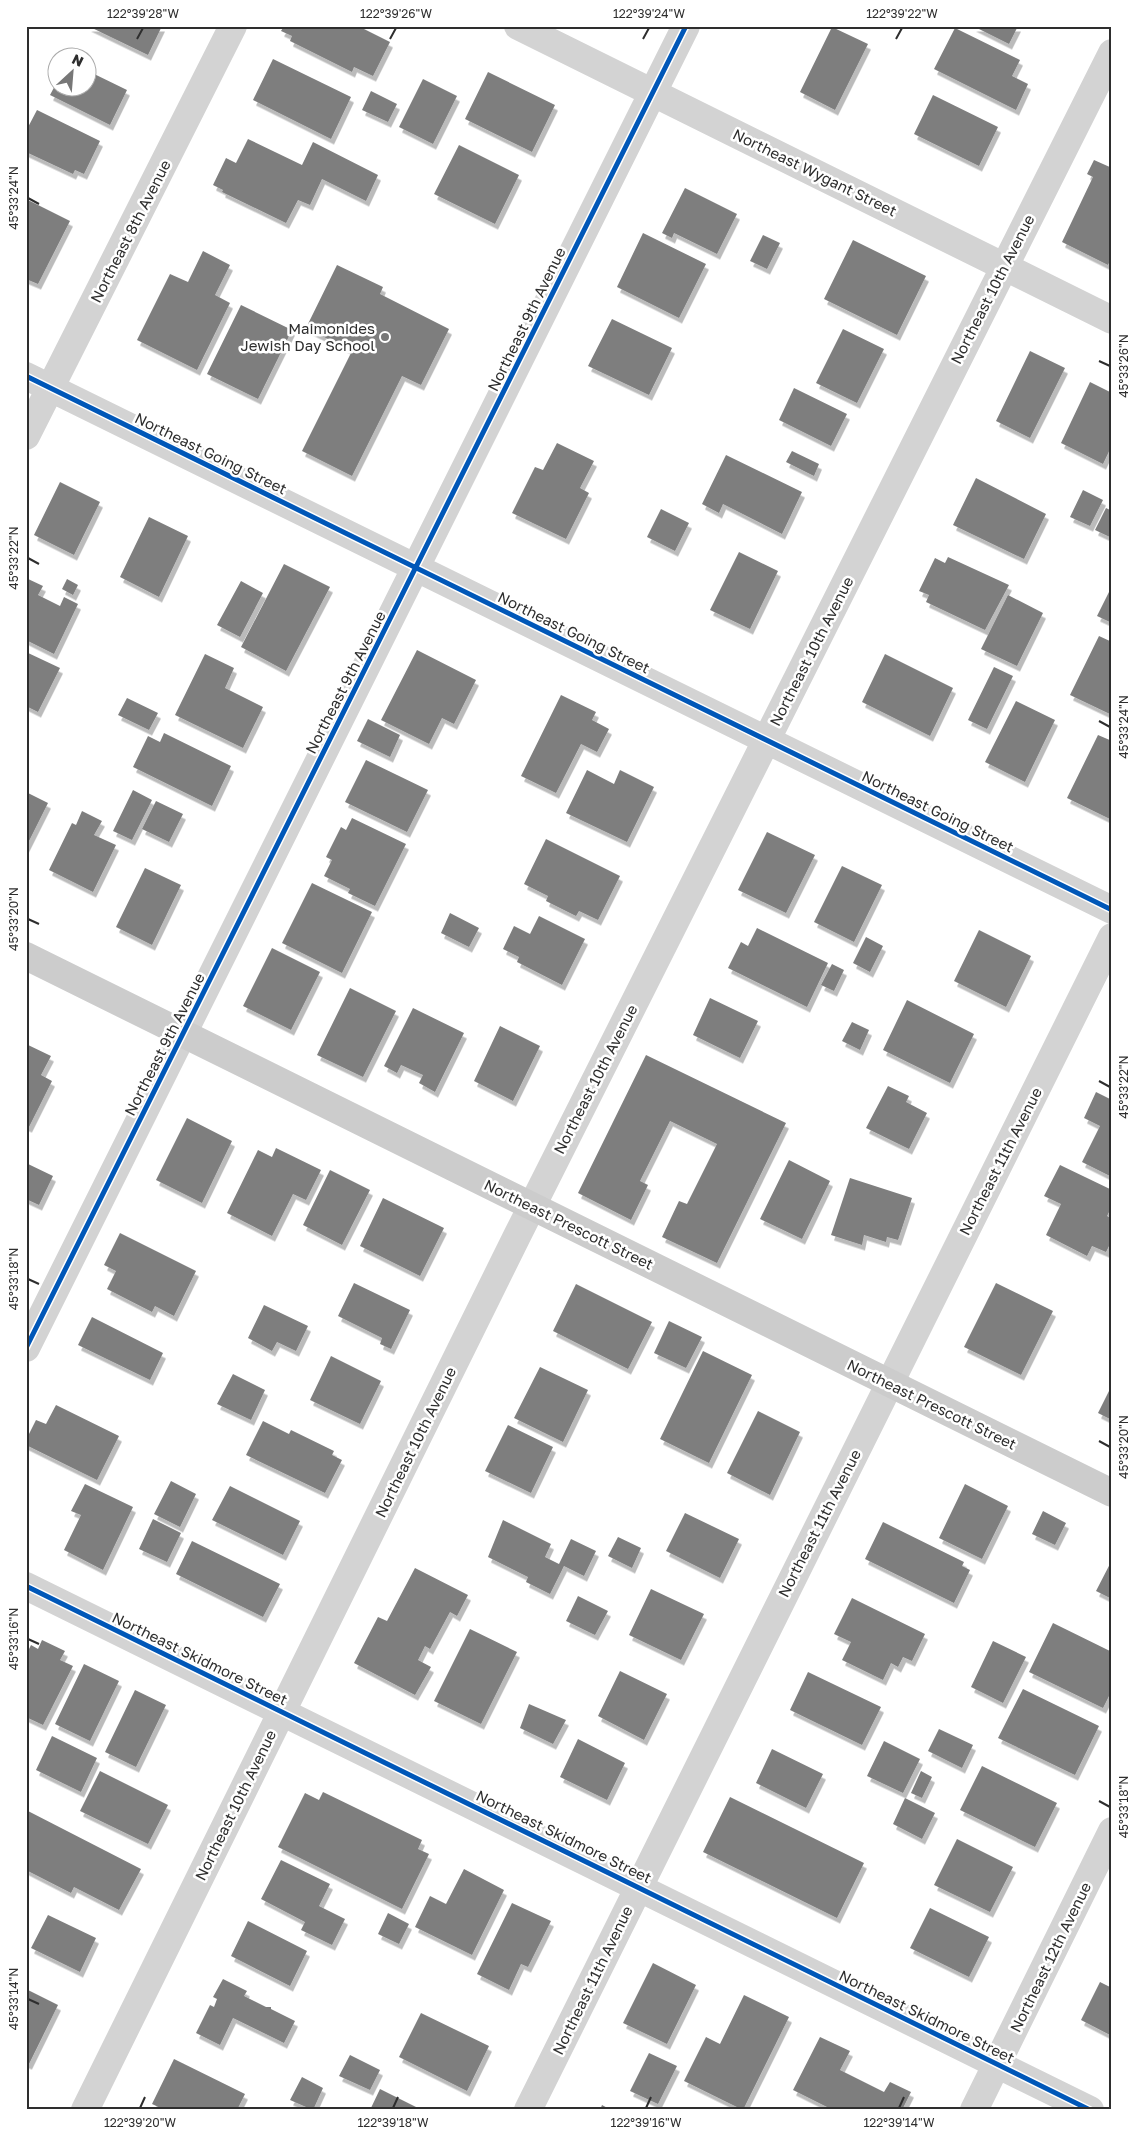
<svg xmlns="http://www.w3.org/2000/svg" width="1138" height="2136" viewBox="0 0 1138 2136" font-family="'Golos Text',sans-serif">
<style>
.building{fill:#7e7e7e;filter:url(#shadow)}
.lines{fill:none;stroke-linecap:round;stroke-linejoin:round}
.street{stroke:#d3d3d3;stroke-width:28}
.secondary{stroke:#ccc;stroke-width:28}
.cycleway-casing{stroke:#fff;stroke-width:8}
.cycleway{stroke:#0057b8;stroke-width:5}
.ticks{fill:none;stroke:#2e2e2e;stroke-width:2}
.poi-dot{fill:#777;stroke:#fff;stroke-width:2}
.labels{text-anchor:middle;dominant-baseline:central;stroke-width:5;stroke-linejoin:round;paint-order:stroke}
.street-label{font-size:15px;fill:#2e2e2e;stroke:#fff}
.poi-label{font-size:15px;fill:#2e2e2e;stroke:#fff;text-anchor:end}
.neatline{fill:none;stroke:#2e2e2e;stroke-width:2}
.ticks-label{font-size:12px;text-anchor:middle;fill:#2e2e2e}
</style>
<defs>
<filter id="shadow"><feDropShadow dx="3" dy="5.5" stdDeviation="0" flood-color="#0004"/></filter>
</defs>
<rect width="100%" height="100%" fill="#fff"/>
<path class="building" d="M88,26H162L148,55Z
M284,26H358L390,42L373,76L354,67L352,72L290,41L292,36L281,31Z
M973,26H1018L1009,44Z
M832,27L868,44L835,110L800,92Z
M955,28L1020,60L1012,76L1028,84L1016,110L934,69Z
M273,59L351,97L331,139L253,100Z
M88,71L127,90L110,125L50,95L58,80V88H88Z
M488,72L555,105L532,152L465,119Z
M423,79L457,96L433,144L399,127Z
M371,91L397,104L388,122L362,110Z
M933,95L998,127L979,166L914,134Z
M37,110L100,141L84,174L75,170L73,174L26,152V131Z
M248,139L302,165L313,142L378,175L366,201L322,179L310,205L298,200L286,223L222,192L223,190L213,185L226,158L236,163Z
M459,145L519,175L495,224L434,194Z
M1094,160L1112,168V256L1108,265L1062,242L1093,177L1087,174Z
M685,188L737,214L717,254L674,233L672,238L662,233Z
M26,199L70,221L38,284L26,279Z
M643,233L706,264L679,318L617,287Z
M763,235L780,243L767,269L750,261Z
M853,240L926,276L897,335L824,299Z
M203,251L230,265L215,295L230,303L197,370L137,340L170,274L188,282Z
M337,265L383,287L380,294L449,329L421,385L402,376L352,476L302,451L352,351L306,328Z
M241,305L292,330L258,399L207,374Z
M612,319L672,348L649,395L588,366Z
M843,329L884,349L857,403L816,383Z
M1030,351L1065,368L1030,438L996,421Z
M1090,382L1112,393V445L1103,464L1061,443Z
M794,388L847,414L831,446L779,420Z
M557,443L594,461L580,488L589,493L566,539L512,513L535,467L543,470Z
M792,451L819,464L814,476L786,462Z
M726,455L802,492L782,534L723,504L719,513L702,504Z
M976,478L1046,514L1024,559L953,525Z
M60,482L100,502L74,555L34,535Z
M1083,490L1103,500L1090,526L1070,517Z
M1106,508L1112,511V538L1095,530Z
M661,509L689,523L675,551L647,537Z
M149,517L188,536L159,597L120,577Z
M739,552L778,571L750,629L710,610Z
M948,557L1009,585L985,630L926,602L929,595L919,591L935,558L945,563Z
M284,564L330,587L286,671L241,647Z
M26,578L43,586L38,595L60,606L64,597L78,604L54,654L26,640Z
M67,579L78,585L73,595L62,589Z
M241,581L263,593L240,637L217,625Z
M1112,586V623L1097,616Z
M1008,595L1043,613L1017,666L981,649Z
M1099,636L1112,642V715L1070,695Z
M417,650L476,680L454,724L442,718L429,744L381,720Z
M26,652L60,668L38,712L26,706Z
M205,654L234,668L225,688L263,707L243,748L175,715Z
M885,654L953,688L930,736L862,702Z
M994,667L1013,676L987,729L968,720Z
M561,695L596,712L592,720L609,729L597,752L581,744L556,793L521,776Z
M127,698L158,713L149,730L118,715Z
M1016,701L1055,720L1025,782L985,762Z
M368,719L400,735L390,757L357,741Z
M164,733L231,766L212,806L133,767L148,736L160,742Z
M1098,735L1112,741V820L1067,798Z
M366,760L428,790L407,832L345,802Z
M587,770L614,784L620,770L654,787L627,842L566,813Z
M133,790L152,800L132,840L113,831Z
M26,792L48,803L26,847Z
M156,801L183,814L169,842L142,829Z
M82,811L102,821L94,835L116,845L93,892L49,870L72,823L76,825Z
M352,818L406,844L375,906L348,893L350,889L324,876L332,860L326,857L341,827L346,830Z
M767,832L815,855L786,913L738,890Z
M546,839L620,876L598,920L579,911L576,916L546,901L548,896L524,884Z
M842,866L882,885L854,942L814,922Z
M145,868L181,885L152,945L116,927Z
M312,883L372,912L342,973L282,943Z
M450,913L479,928L469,947L441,933Z
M539,916L585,939L562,985L517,962L519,957L503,949L514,926L530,934Z
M757,928L828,963L807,1007L728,968L741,942L748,946Z
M979,930L1031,956L1006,1007L954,981Z
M866,937L883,946L870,972L853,963Z
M272,948L320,972L291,1030L243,1006Z
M832,964L844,970L834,991L821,985Z
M350,988L396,1011L363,1077L317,1055Z
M710,998L758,1021L740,1058L693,1035Z
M907,1000L974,1034L950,1083L883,1050Z
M413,1008L464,1033L435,1092L419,1083L423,1075L401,1065L397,1073L384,1066Z
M852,1022L869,1030L860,1050L842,1041Z
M500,1026L540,1046L513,1101L474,1081Z
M26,1044L51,1056L41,1075L52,1081L29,1127L26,1126Z
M646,1055L786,1123L717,1263L662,1237L679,1201L687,1204L717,1144L670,1121L640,1181L648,1185L631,1220L578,1193Z
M888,1086L909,1096L906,1102L927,1113L909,1149L866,1128Z
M1096,1092L1112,1100V1177L1082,1162L1100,1126L1084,1118Z
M187,1118L232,1141L202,1203L156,1180Z
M276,1148L321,1170L306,1200L293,1194L272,1236L227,1213L258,1150L272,1157Z
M789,1160L830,1181L802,1239L760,1219Z
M26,1163L53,1176L39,1205L26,1199Z
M1060,1165L1112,1190V1206L1107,1216L1112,1219V1240L1106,1252L1092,1246L1087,1256L1046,1235L1061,1204L1044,1196Z
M330,1170L370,1190L342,1245L303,1225Z
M850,1178L912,1198L898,1240L887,1237L886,1242L864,1235L862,1245L831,1235Z
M383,1198L444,1228L420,1276L360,1246Z
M120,1233L196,1271L174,1316L155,1306L152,1312L107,1289L116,1271L104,1265Z
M354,1283L410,1310L391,1349L380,1344L382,1338L338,1316Z
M996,1283L1053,1311L1021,1375L964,1347Z
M576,1284L652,1322L628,1369L553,1331Z
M264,1305L308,1326L296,1351L277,1342L272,1351L248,1338Z
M92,1317L163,1353L150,1380L78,1345Z
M669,1321L702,1337L686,1368L654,1353Z
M703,1351L752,1375L709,1463L660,1439Z
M331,1356L381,1381L360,1424L310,1400Z
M540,1367L588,1390L563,1442L514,1418Z
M233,1374L265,1390L251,1420L217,1404Z
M1112,1385V1420L1098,1413Z
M56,1405L119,1436L97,1480L26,1445V1440L36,1420L46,1424Z
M758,1411L800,1432L770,1495L727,1473Z
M263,1421L289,1434L291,1430L334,1451L332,1455L342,1460L325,1493L246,1455Z
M508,1425L553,1447L531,1493L485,1471Z
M171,1481L196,1494L180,1527L154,1514Z
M85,1484L133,1507L103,1570L64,1550L81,1515L71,1511Z
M965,1484L1008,1506L982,1559L939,1538Z
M230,1486L300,1521L283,1555L212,1520Z
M1043,1511L1066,1523L1055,1545L1032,1534Z
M685,1513L739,1539L720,1578L666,1551Z
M153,1519L181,1533L167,1562L139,1549Z
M503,1520L551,1544L545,1557L559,1564L571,1539L596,1551L584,1576L564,1566L550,1594L526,1582L528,1577L488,1557Z
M883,1522L964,1562L962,1566L970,1570L954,1603L865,1559Z
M618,1537L641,1548L632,1568L608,1556Z
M192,1541L280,1584L263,1617L176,1574Z
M1112,1560V1599L1096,1591Z
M415,1568L468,1595L457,1616L450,1612L430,1649L425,1646L418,1660L431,1667L415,1695L354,1663L378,1617L387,1621Z
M651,1589L704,1614L681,1660L629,1635Z
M578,1596L608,1611L595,1635L566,1621Z
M852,1598L925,1634L912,1661L903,1657L898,1667L891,1663L883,1680L842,1660L851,1642L834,1634Z
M1053,1623L1112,1652V1690L1103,1708L1029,1672Z
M470,1629L517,1652L481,1724L434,1701Z
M42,1640L65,1651L60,1660L73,1666L43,1725L26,1717V1655L31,1645L38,1649Z
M993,1641L1026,1657L1003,1703L971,1687Z
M84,1664L119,1681L90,1741L55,1724Z
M620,1671L667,1694L644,1740L598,1716Z
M808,1672L881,1707L862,1745L790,1710Z
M1023,1689L1099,1726L1075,1775L998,1738Z
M135,1690L166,1705L136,1767L105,1752Z
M529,1704L566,1720L553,1744L520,1728Z
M939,1729L973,1745L962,1768L928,1751Z
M52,1736L97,1758L81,1792L36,1770Z
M578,1739L625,1763L607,1800L560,1777Z
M884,1741L920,1759L903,1793L867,1776Z
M772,1749L823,1774L806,1808L756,1783Z
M982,1766L1057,1803L1035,1847L960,1810Z
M100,1771L168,1805L148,1844L80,1811Z
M921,1771L932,1777L922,1798L911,1793Z
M323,1792L422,1840L418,1849L429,1854L402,1909L278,1847L305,1793L319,1800Z
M730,1797L864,1863L837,1918L703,1852Z
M905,1798L935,1813L922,1839L893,1824Z
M28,1811L141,1869L119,1910L74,1887L71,1893L26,1870Z
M957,1839L1013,1867L990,1912L934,1885Z
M281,1860L330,1884L319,1906L345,1919L332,1945L301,1930L305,1922L261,1899Z
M464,1869L504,1890L472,1955L415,1927L430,1896L446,1904Z
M512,1903L551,1921L528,1967L521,1964L509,1990L477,1974Z
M930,1908L989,1937L969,1977L910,1948Z
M388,1913L409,1924L399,1944L378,1934Z
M48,1915L96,1938L80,1972L31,1948Z
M248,1921L307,1951L290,1986L231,1956Z
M653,1963L696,1985L667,2044L623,2023Z
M223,1979L247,1991L244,1996L266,2007H271V2009L295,2021L284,2043L233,2018L220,2045L196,2033L210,2005L214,2007L217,1999L213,1997Z
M1100,1982L1112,1988V2036L1081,2020Z
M26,1989L58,2005L29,2064L26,2063Z
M744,1995L789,2017L743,2110L684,2081L706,2037L720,2044Z
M421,2013L489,2046L467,2091L399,2057Z
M820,2037L850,2051L840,2070L884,2092L890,2082L911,2092L902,2110H833L793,2090Z
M649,2053L677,2066L658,2104L630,2091Z
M350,2055L380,2070L370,2090L339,2076Z
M174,2059L245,2094L237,2110H165L152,2104Z
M302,2077L323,2088L313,2110L290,2100Z
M380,2089L422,2110H370Z
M602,2105L611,2110H600Z"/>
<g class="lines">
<path class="street" d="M518,26L1112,320
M26,376L1112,910
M26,436L233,26
M26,1348L686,26
M26,1586L1090,2110
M85,2110L517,1236L1112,53
M528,2110L1112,937
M974,2110L1112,1831"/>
<path class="secondary" d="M26,956L1112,1493"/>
<defs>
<path id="cycleway" d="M26,376L1112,910
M26,1348L686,26
M26,1586L1090,2110"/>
</defs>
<use href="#cycleway" class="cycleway-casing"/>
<use href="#cycleway" class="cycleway"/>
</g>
<path class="ticks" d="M137,39L143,28M390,39L396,28M643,39L649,28M896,39L902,28M28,198L39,204M1099,361L1110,366M28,558L39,564M1099,721L1110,727M28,919L39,924M1099,1081L1110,1087M28,1279L39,1284M1099,1441L1110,1447M28,1639L39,1644M1099,1801L1110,1807M28,1999L39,2004M140,2108L145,2097M393,2108L398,2097M646,2108L651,2097M899,2108L904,2097"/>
<circle class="poi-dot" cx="385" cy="337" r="5"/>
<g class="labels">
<g class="street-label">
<text transform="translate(815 172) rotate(26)">Northeast Wygant Street</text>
<text transform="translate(130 231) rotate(-63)">Northeast 8th Avenue</text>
<text transform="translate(992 289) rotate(-63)">Northeast 10th Avenue</text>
<text transform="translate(526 319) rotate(-64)">Northeast 9th Avenue</text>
<text transform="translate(211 453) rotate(26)">Northeast Going Street</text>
<text transform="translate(574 632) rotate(26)">Northeast Going Street</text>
<text transform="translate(811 651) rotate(-63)">Northeast 10th Avenue</text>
<text transform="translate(345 682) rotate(-63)">Northeast 9th Avenue</text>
<text transform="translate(938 811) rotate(26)">Northeast Going Street</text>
<text transform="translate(164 1044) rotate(-63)">Northeast 9th Avenue</text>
<text transform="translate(595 1079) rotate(-63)">Northeast 10th Avenue</text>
<text transform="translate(1000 1161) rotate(-63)">Northeast 11th Avenue</text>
<text transform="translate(569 1224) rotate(26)">Northeast Prescott Street</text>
<text transform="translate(932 1404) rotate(26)">Northeast Prescott Street</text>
<text transform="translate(415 1442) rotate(-64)">Northeast 10th Avenue</text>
<text transform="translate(819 1523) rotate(-63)">Northeast 11th Avenue</text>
<text transform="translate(200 1658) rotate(26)">Northeast Skidmore Street</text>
<text transform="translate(235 1805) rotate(-64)">Northeast 10th Avenue</text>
<text transform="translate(564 1836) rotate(26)">Northeast Skidmore Street</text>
<text transform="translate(1050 1957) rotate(-64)">Northeast 12th Avenue</text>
<text transform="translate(592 1980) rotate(-64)">Northeast 11th Avenue</text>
<text transform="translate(927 2016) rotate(26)">Northeast Skidmore Street</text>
</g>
<g class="poi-label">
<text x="375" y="328">Maimonides<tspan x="375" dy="17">Jewish Day School</tspan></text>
</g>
</g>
<rect width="1138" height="2136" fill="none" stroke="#ffffff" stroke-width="55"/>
<g transform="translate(72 72) rotate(26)"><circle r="24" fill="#ffffff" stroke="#ababab"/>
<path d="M0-4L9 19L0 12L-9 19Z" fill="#777777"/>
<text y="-8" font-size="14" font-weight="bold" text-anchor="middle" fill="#2e2e2e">N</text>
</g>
<rect x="28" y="28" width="1082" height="2080" class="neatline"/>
<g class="ticks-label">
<text x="143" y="18">122°39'28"W</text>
<text x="396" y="18">122°39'26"W</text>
<text x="649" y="18">122°39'24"W</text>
<text x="902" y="18">122°39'22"W</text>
<text transform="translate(14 198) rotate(-90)" y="4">45°33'24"N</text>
<text transform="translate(1124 366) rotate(-90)" y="4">45°33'26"N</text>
<text transform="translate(14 558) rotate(-90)" y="4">45°33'22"N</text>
<text transform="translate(1124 727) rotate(-90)" y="4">45°33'24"N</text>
<text transform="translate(14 919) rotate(-90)" y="4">45°33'20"N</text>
<text transform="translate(1124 1087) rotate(-90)" y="4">45°33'22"N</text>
<text transform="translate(14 1279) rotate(-90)" y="4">45°33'18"N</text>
<text transform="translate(1124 1447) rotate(-90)" y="4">45°33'20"N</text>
<text transform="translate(14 1639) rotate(-90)" y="4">45°33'16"N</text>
<text transform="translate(1124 1807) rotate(-90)" y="4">45°33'18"N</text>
<text transform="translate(14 1999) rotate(-90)" y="4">45°33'14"N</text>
<text x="140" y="2127">122°39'20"W</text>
<text x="393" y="2127">122°39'18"W</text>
<text x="646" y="2127">122°39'16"W</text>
<text x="899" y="2127">122°39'14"W</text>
</g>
</svg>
